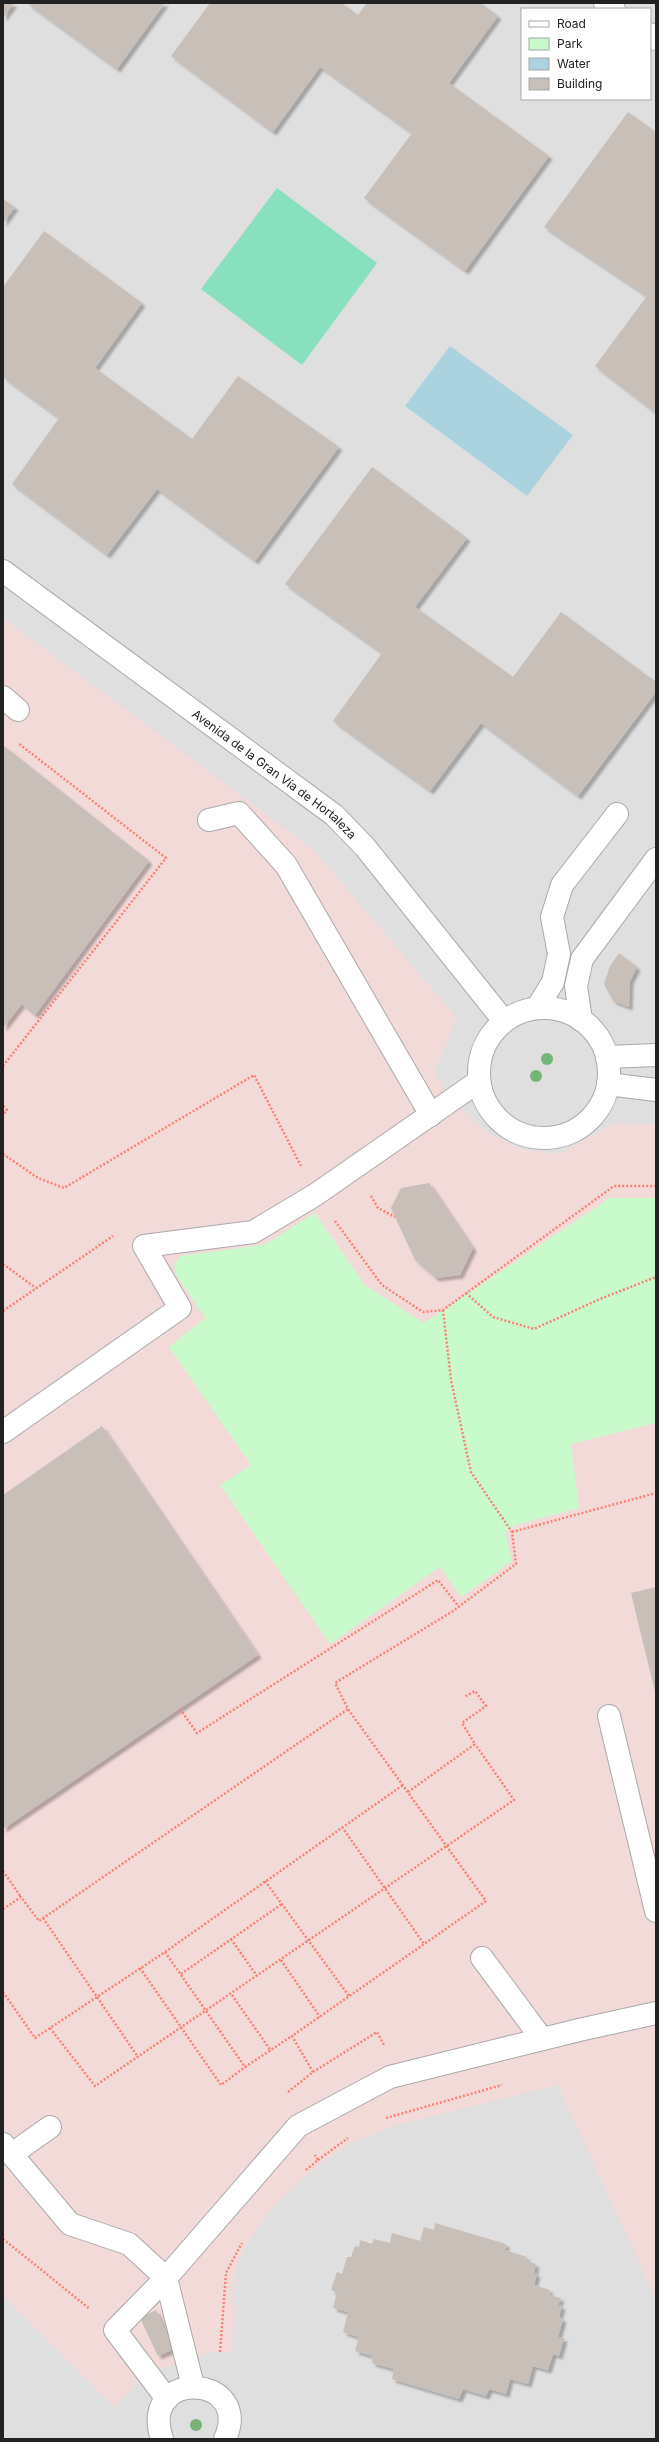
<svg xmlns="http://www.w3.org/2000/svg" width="659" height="2442" viewBox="0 0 659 2442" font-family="Inter,sans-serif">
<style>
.residential{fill:#e0dfdf;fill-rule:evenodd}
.commercial{fill:#f2dad9}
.park{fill:#c8facc}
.pitch{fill:#88e0be}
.water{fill:#aad3df}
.building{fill:#c7bfb8;filter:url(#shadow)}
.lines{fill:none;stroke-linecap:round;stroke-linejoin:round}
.minor-casing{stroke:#a9a9a9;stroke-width:24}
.path{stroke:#fa8072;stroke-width:2.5;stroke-dasharray:2 2;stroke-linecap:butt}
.minor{stroke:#fff;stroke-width:22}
.tree{fill:#74b475}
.labels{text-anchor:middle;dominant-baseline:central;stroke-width:3;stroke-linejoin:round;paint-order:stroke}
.street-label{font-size:12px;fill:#222;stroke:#fff}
</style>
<defs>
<filter id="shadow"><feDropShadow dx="3.5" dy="3.5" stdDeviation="1" flood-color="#0004"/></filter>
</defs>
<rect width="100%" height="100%" fill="#f2efe9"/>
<path class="residential" d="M3,3H656V2439H3ZM522,9H650V99H522Z"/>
<path class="commercial" d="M3,618L314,850L458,1019L434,1070L452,1101L490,1134L521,1149L560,1154L614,1123L656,1124V2299L558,2085L397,2125L350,2144L311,2171L273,2207L246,2245L234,2273L232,2352H210L143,2376L115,2408L3,2296Z"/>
<path class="park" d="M610,1198H656V1423L571,1444L579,1508L516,1525L505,1532L512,1561L461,1597L440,1567L330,1644L220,1485L251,1465L169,1347L205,1318L177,1276L174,1265L180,1256L264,1245L315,1213L365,1285L424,1323Z"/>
<path class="pitch" d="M277,188L377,263L302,365L201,289Z"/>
<path class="water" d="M450,346L573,435L527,496L405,406Z"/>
<path class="building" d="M3,3H14L3,18Z
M27,3H165L117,69Z
M210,3H342L358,15L367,3H481L498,16L449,83L549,156L465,271L364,198L412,133L320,67L273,132L171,56Z
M628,112L656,132V413L595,366L647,296L544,227Z
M3,199L15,207L3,223Z
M44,231L142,303L95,368L192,439L238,376L339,447L255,561L157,489L107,555L12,484L59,418L3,377V287Z
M372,467L467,538L415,607L513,677L561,612L656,682V692L578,796L481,723L430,791L333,721L382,653L285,584Z
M3,745L149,861L35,1015L22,1004L3,1028Z
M619,953L637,967L630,981L629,1007L613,1001L604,984L610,966Z
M429,1183L473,1248L460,1275L436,1278L415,1260L391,1208L401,1188Z
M102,1426L258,1655L3,1829V1495Z
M656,1587V1692H655L631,1593Z
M435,2223L506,2244L505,2250L527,2257L526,2261L536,2264L534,2273L537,2274L534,2285L550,2290L549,2295L561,2298L558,2305L562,2306L559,2317L563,2319L558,2337L564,2338L559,2356L553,2354L548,2370L533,2366L528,2384L510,2379L506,2394L489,2389L486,2396L463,2389L459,2399L392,2379L394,2369L372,2363L373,2356L355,2351L359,2337L343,2332L348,2312L333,2308L337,2292L331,2290L337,2272L342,2274L347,2257H351L355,2246L359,2247L360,2240L372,2244L374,2239L390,2243L392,2233L420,2241L424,2227L434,2230Z
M156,2310L174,2349L158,2356L140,2318Z"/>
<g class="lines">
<defs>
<g id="minor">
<path d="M605,3L614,9"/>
<path d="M650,34L656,39"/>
<path id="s1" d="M3,571L334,815L365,847L504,1021"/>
<path d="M3,697L18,710"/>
<path d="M209,820L239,813L286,865L431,1115"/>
<path d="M537,1008L553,982L559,954L552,917L562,885L617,814"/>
<circle cx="544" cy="1073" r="65"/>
<path d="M581,1020L576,986L582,959L656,859"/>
<path d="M607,1057L656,1055"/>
<path d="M608,1084L656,1090"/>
<path d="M3,1432L180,1308L144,1246L253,1232L315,1195L479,1081"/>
<path d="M609,1716L656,1911"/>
<path d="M482,1958L542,2039"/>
<path d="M3,2144L70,2224L129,2244L166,2278L193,2386"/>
<path d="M12,2154L50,2127"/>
<path d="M167,2399L115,2330L166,2278L298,2126L390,2077L579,2030L656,2013"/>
<path d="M162,2439C138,2367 254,2374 225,2439"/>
</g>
</defs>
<use href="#minor" class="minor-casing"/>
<path class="path" d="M3,1066L166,858L18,743
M3,1106L7,1110L3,1115
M3,1154L38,1178L64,1188L254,1075L301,1166
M371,1196L378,1208L395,1217
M335,1221L382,1285L423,1312L443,1310L614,1186H656
M3,1264L36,1288
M466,1293L493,1317L534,1329L600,1299L656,1277
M3,1311L113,1236
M512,1532L656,1493
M180,1709L197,1733L438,1580L459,1607
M408,1792L475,1744L462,1723L486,1706L475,1691L464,1697
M342,1827L424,1944
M3,1871L21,1897
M265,1881L349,1996
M3,1909L21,1897L39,1921L348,1709L335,1683L453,1611L516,1564L512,1532L471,1472L451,1380L443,1310
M43,1918L138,2057
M231,1939L257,1976
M165,1952L245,2067L292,2036
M281,1960L320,2017
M140,1968L221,2085L245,2067
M181,1974L282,1904
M3,1992L35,2038L165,1952L403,1785
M232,1995L271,2051
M50,2028L95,2086L514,1800L475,1744
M313,2072L292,2036L486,1901L348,1709
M288,2092L313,2072L377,2032L384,2045
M386,2118L502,2085
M318,2160L348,2138
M306,2170L318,2160L315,2155
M3,2239L90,2309
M220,2352L226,2273L242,2243"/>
<use href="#minor" class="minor"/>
</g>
<g class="tree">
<circle cx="547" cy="1059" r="6"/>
<circle cx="536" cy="1076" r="6"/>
<circle cx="196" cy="2425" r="6"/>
</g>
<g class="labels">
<g class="street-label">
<text stroke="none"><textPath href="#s1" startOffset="339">Avenida de la Gran Vía de Hortaleza</textPath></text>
</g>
</g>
<rect width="659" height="2442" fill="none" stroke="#222222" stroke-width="8"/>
<rect x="521" y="8" width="130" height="92" fill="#ffffff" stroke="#a7a7a7"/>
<rect x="529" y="21" width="20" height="6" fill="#ffffff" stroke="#a7a7a7"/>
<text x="557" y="28" font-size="12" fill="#222222">Road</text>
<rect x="529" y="38" width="20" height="12" fill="#c8facc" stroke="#a7a7a7"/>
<text x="557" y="48" font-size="12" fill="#222222">Park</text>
<rect x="529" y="58" width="20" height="12" fill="#aad3df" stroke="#a7a7a7"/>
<text x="557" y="68" font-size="12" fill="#222222">Water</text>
<rect x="529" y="78" width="20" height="12" fill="#c7bfb8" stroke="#a7a7a7"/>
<text x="557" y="88" font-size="12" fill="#222222">Building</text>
</svg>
